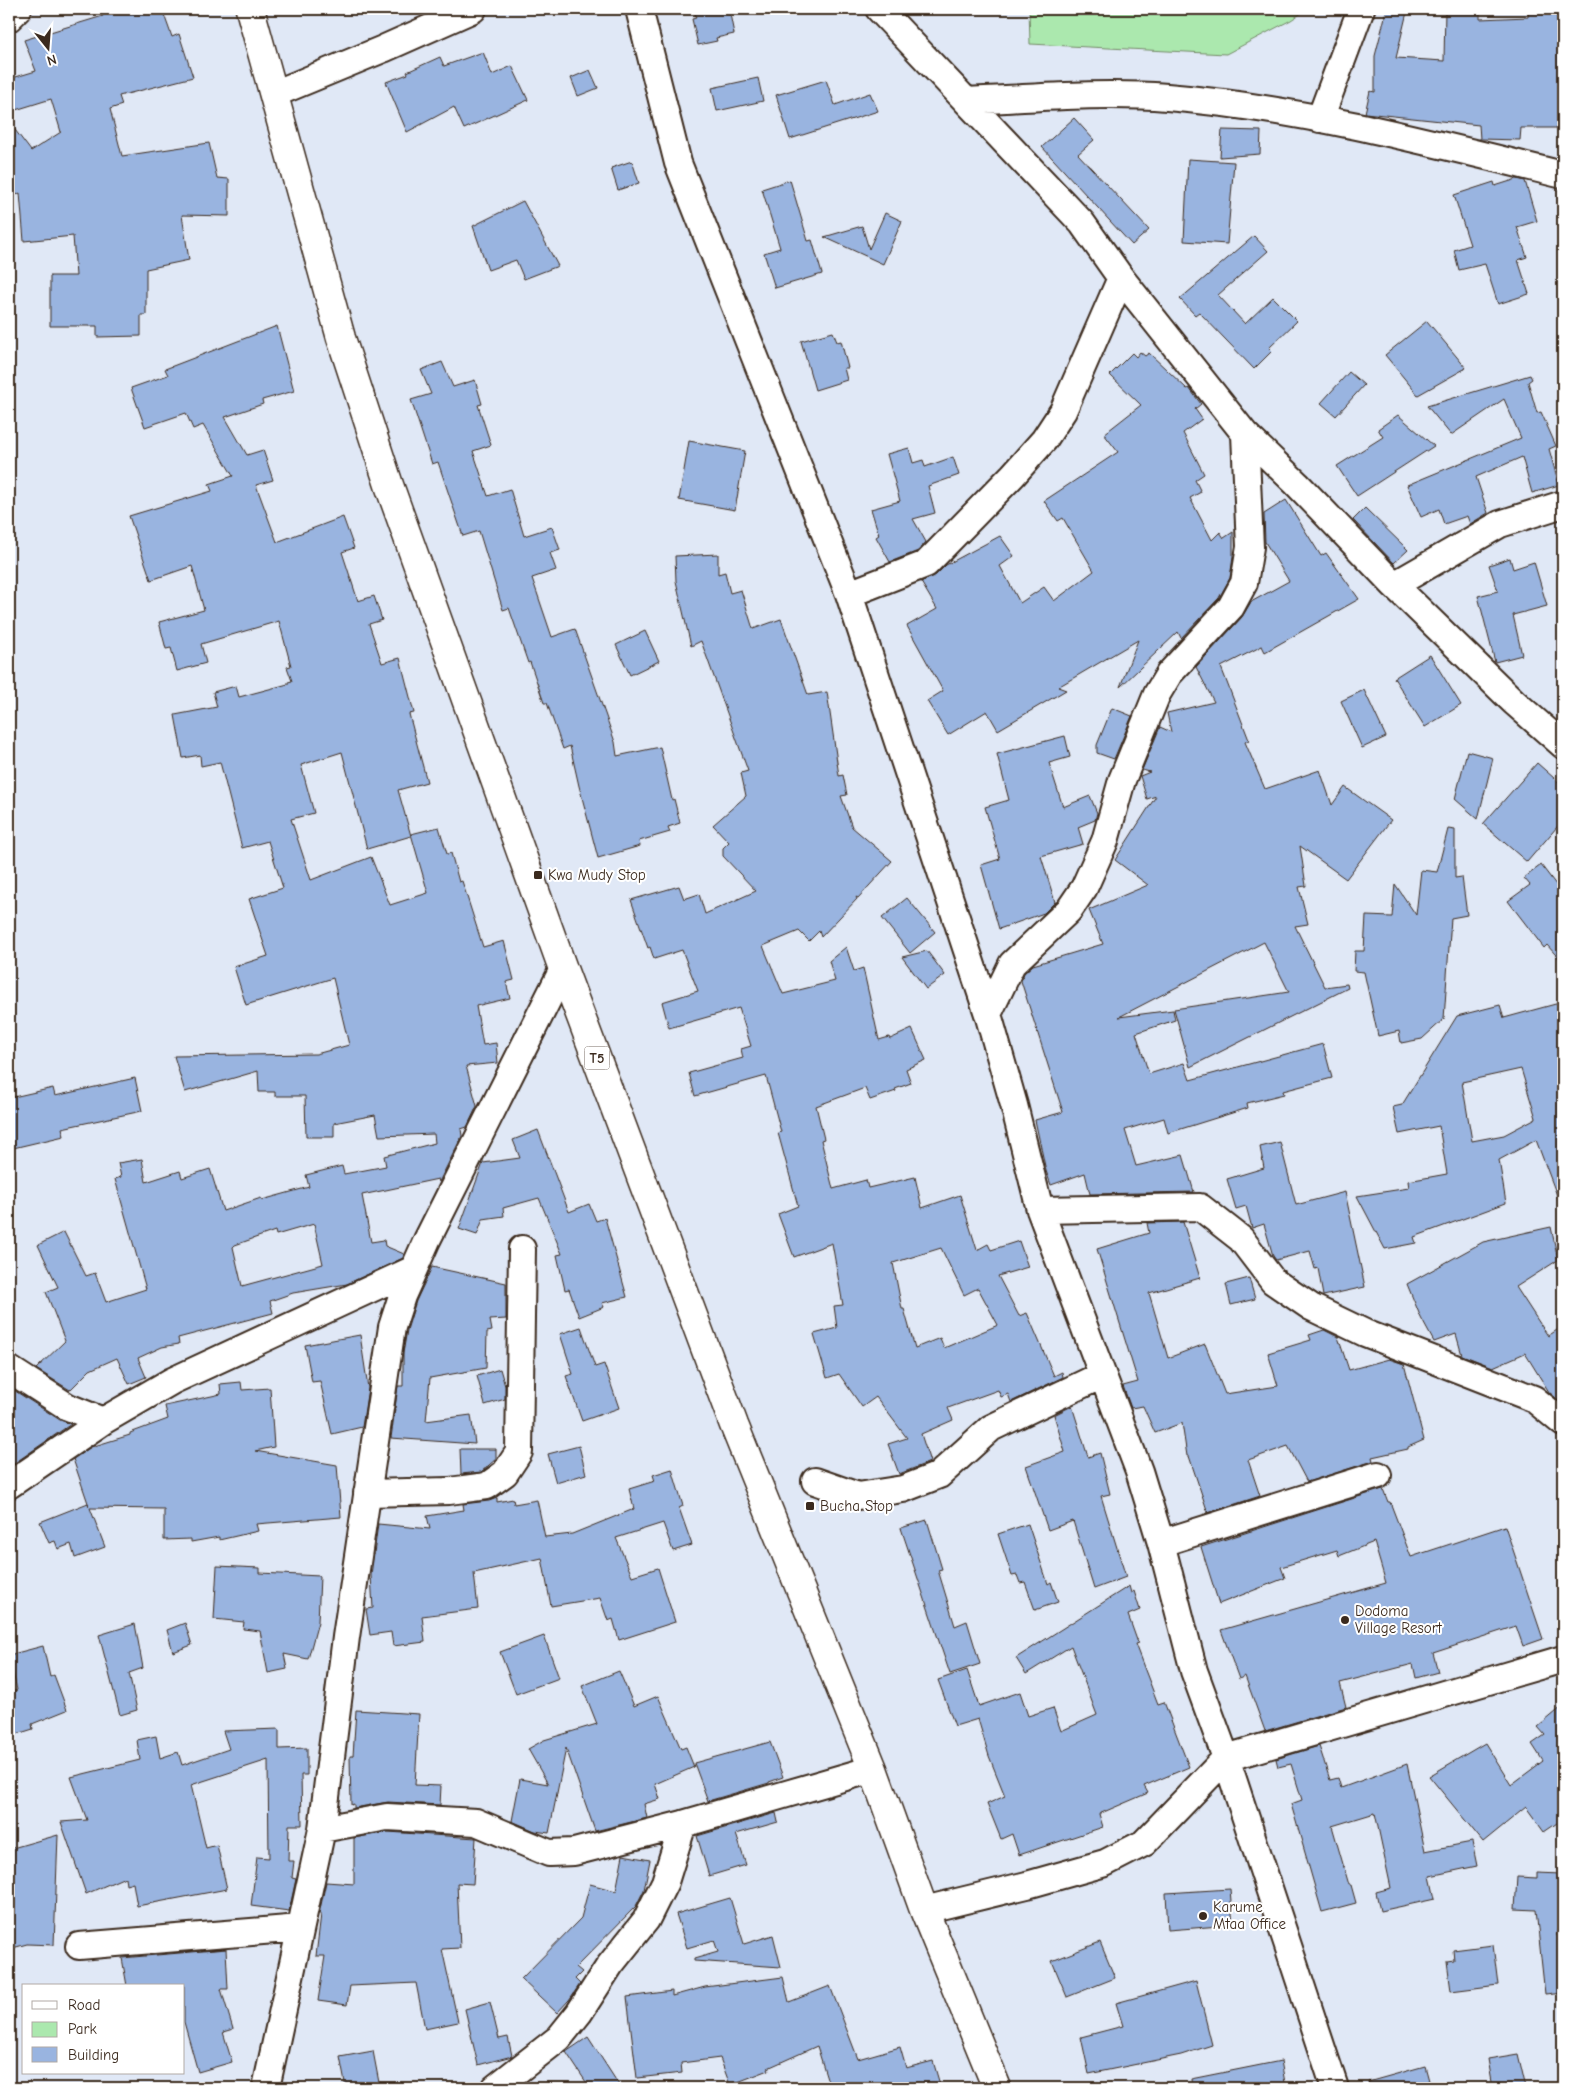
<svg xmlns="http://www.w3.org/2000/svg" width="1572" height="2097" viewBox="0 0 1572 2097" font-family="'Comic Neue',sans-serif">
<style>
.green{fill:#abe8ae;stroke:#738966}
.building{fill:#99b4e0;stroke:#3b2a1e;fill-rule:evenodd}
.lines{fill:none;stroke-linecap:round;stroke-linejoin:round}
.street-casing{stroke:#3b2a1e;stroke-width:30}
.highway-casing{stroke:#3b2a1e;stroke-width:31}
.street{stroke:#fff;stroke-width:26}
.highway{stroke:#fff;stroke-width:28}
.poi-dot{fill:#3b2a1e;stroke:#fff;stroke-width:2}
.labels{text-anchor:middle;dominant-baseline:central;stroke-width:4;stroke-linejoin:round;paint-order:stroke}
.shield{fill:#fff;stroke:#766a62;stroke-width:1}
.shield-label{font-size:14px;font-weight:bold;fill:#3b2a1e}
.poi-label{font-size:15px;fill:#3b2a1e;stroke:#fff;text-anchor:start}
</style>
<rect width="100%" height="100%" fill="#e0e8f6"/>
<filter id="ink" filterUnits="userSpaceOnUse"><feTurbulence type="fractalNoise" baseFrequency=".02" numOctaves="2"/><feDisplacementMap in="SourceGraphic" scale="10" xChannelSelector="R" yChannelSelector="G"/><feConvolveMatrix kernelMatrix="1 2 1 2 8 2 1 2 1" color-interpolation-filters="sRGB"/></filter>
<g filter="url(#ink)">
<path class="green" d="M1029,9H1308L1291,20L1226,54L1030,44Z"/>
<path class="building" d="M101,9H162L172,37L179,34L193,77L119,96L122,105L110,109L122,156L209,143L217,178L229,179V216L182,215L189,260L146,269V315H141V336L97,337V326H50V276H76L73,236L24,241L20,193L9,199V122L31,151L61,132L51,99L9,112V79L36,71L24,40L103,16Z
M694,9H729L734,34L716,38L717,41L698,45L692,19L696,18Z
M1387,9L1407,12L1396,58L1444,61L1445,9H1480V19L1528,17L1529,9H1563V128H1521L1520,140L1480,139L1479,125L1365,113L1370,91L1375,92V56Z
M483,52L492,75L512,66L528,100L464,129L454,107L407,132L386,82L408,74L407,72L440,57L444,66Z
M590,70L598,88L578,96L571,78Z
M758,78L763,101L717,111L712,88Z
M826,80L835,105L870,93L878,111L790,139L776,95Z
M1074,118L1094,140L1078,154L1149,230L1132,245L1042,147Z
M1222,130L1261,131L1260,154L1220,157Z
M1188,159L1234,162L1227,244L1184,241Z
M632,161L639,183L618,190L611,168Z
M1517,179L1525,181L1537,221L1517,227L1527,257L1518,260L1529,294L1498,304L1485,264L1459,270L1454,250L1470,245L1454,195L1494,182L1495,186Z
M790,180L808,241L812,240L822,274L775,288L764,253L780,248L762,189Z
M523,201L558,266L524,279L516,260L488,270L473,226Z
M885,213L902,221L883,264L824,237L862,226L869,249Z
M1254,236L1268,251L1218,295L1245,324L1273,297L1297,321L1269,348L1272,351L1254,369L1199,312L1195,315L1180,299Z
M1427,321L1466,368L1418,395L1385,355Z
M277,326L294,391L262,400L263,404L225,417L247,455L263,450L273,480L256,485L277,542L343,517L354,548L342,552L358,601L374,596L382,620L369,624L382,663L400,658L414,713L409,714L427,782L398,790L411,836L367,849L342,752L301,765L314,813L291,819L311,880L371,857L390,905L428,893L411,834L439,827L447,854L451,853L459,882L462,881L483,947L504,941L514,980L506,982L510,998L476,1006L483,1045L496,1043L498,1063L466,1066L477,1106L467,1127L461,1129L462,1136L439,1182L438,1179L362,1195L371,1242L384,1240L385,1246L404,1254L403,1258L347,1284L293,1293L270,1301L273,1313L178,1338L179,1344L162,1347L138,1358L146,1377L129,1384L117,1358L90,1370L70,1390L36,1369L65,1341L46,1292L58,1287L38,1245L64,1232L86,1276L95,1273L106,1302L146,1289L115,1179L121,1177L118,1163L142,1159L146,1182L180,1171L182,1178L210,1169L223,1211L261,1198L262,1200L309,1187L306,1175L342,1166L344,1174L386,1166L384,1156L435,1143L434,1134L379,1136L375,1115L334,1123V1137H306L305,1096H275V1092H259L258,1071L185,1092L174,1056L316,1054L349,1045L333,978L246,1005L234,967L268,956L249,899L283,888L268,841L242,848L220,762L201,766L200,755L183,758L175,715L217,707L213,692L236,686L239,697L288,684V682L292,681L287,667L291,666L279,621L201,644L206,663L177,671L171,648L166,649L159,622L204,610L192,566L151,580L129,516L212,491L209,484L233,476L203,425L193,429L186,413L145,427L131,388L168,375L165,369ZM314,1224L323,1264L242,1286L233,1247L235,1245L275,1231L276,1235Z
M833,332L837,342L841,341L848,368H844L847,380L815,390L801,341Z
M1140,352L1145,356L1149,353L1187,389L1189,388L1201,404L1195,409L1202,419L1183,433L1204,474L1195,480L1201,492L1190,498L1212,540L1220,532L1224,538L1233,532V557L1230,578L1219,598L1181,638L1178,632L1120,687L1138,640L1058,687L1066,690L998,730L987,711L948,735L927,701L943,691L907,626L937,609L921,582L936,575L946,565L1000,536L1014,556L1000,566L1020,603L1044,587L1054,601L1094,571L1063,518L1058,521L1044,501L1118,452L1104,434L1141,405L1110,375L1132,353L1136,357Z
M442,362L453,387L475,380L482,404L478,405L491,445L473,451L488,496L510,489L524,536L552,527L560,550L550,553L556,570L532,578L552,637L575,629L615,742L617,756L660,747L672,800L674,799L680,823L668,827L670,832L639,841L640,846L598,858L579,786L570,746L563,749L547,703H544L530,662L528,663L509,608L503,610L479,531L463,536L438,462L432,464L411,400L431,394L421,370Z
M1349,372L1364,385L1336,416L1321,403Z
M1530,375L1532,379L1528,382L1537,413L1541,412L1556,446L1549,449L1559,485L1532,493L1522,457L1476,477L1488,513L1470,524L1467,516L1444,524L1439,509L1421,517L1407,485L1521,438L1504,399L1451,435L1427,406Z
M1398,415L1434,446L1357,496L1337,466L1383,437L1378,429Z
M689,441L745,451L735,510L679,500Z
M909,448L913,463L923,460L925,467L953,457L959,475L928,486L935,513L913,519L926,542L918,551L890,562L876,537L879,535L871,509L900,501L887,454Z
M1286,500L1321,556L1326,553L1359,599L1265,652L1262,646L1221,667L1249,740L1245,742L1265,789L1320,770L1332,805L1345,787L1391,820L1346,879L1300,846L1306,886L1299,887L1308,924L1295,926L1325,987L1347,984L1348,988L1190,1067L1174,1009L1289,992L1264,942L1119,1017L1173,1010L1175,1020L1136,1033L1149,1074L1184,1063L1190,1080L1323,1044L1332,1078L1283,1091L1284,1094L1247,1103L1248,1108L1168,1133L1164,1118L1125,1130L1136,1166L1183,1155L1194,1192L1090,1194L1085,1173L1051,1185L1046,1171L1035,1120L1063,1112L1021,981L1024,973L1033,965L1103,944L1089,910L1148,885L1115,860L1156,796L1147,799L1140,776L1150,772L1142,770L1160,727L1171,732L1167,713L1214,702L1196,667L1242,617L1251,602L1289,581L1265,542L1264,514Z
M1365,508L1408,550L1394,563L1353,520Z
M718,554V574L725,572L730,593L741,590L753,629L781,619L808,695L827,692L839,776L843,775L847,795L841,796L852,827L892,861L858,898L856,897L857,899L821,937L819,931L809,941L799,931L763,946L783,994L835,981L829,961L846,947L854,971L863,968L879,1040L889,1037L890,1039L912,1029L926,1060L906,1069L911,1083L895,1089L896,1091L870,1100L865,1088L816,1106L824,1139L821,1140L833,1189L866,1180L868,1188L915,1177L922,1208L960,1195L977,1250L988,1244L991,1250L1019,1241L1028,1267L998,1276L1019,1316L1027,1313L1054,1376L1062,1372L1063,1377L1011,1402L1008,1394L1001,1397L998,1390L948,1408L953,1420L921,1434L930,1462L899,1474L888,1444L907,1438L876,1397L862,1407L839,1374L827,1378L814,1334L837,1328L834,1306L843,1305L832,1243L794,1257L778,1214L798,1206L778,1133L781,1132L766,1076L695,1096L689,1073L743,1058L741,1049L751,1046L739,1008L669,1028L662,1002L698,991L682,950L654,959L650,947L648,948L631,900L679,886L684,899L699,894L705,914L756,891L723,856V848L729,842L713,825L746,796L741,773L748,771L701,641L691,646L676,581L675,556ZM941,1248L964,1295L978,1288L998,1325L944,1348L940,1338L915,1348L904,1309H902L893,1263Z
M1510,558L1513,569L1534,562L1547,606L1513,615L1522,655L1495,662L1478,596L1498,591L1489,565Z
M645,631L659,661L630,675L616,645Z
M1430,655L1461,705L1425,727L1394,678Z
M1364,690L1386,737L1362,748L1341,701Z
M1112,708L1132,716L1114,759L1097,753V745Z
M1065,736L1070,757L1049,763L1063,807L1090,796L1097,813L1095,820L1078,827L1083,844L1041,856L1055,902L1044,913L999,929L981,865L1000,859L985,807L1009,800L997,754Z
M1467,751L1493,758L1478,819L1455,799Z
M1537,763L1563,786V820L1527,862L1483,824Z
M1448,829L1455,830V878L1462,877L1467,915L1451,918L1444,1019L1422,1039L1401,1043L1399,1031L1378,1036L1364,972L1354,971L1355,951H1364L1366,916L1392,917L1395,884L1416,915L1421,870L1437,872Z
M1541,865L1563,894V963L1547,945L1544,948L1508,901L1530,885L1524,878Z
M907,898L935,932L910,953L882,918Z
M927,951L945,975L926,989L902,957Z
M1563,1002V1206H1561L1536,1140L1499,1160L1506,1203L1414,1237L1416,1243L1385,1249L1357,1196L1409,1188L1408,1181L1447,1174L1439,1126L1399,1134L1393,1107L1402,1105L1457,1016L1500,1005L1504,1018ZM1521,1069L1536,1118L1504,1135L1472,1141L1462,1082Z
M135,1078L142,1111L62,1128L64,1136L9,1149V1098L53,1088L55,1096Z
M538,1130L569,1212L589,1204L596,1221L605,1218L627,1297L602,1303L604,1307L579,1317L569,1289L565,1290L557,1255L562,1254L539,1198L503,1208L504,1216L483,1219L477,1235L459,1229L483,1163L520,1158L513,1140Z
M1280,1142L1296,1205L1345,1192L1365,1287L1323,1296L1318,1268L1315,1269L1310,1251L1276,1260L1273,1256L1264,1224L1252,1228L1246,1206L1236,1209L1227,1179L1264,1168L1260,1147Z
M1183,1222L1200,1278L1149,1293L1168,1358L1205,1344L1225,1394L1278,1386L1268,1353L1311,1340L1309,1335L1324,1330L1338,1337L1349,1370L1389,1359L1404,1364L1424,1440L1408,1447V1449L1372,1457L1373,1461L1307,1482L1288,1446L1248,1460L1260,1496L1208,1513L1189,1456H1187L1182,1423L1155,1433L1143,1406L1131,1408L1123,1386L1138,1382L1097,1249L1149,1233L1147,1223Z
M1551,1227L1558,1260L1516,1287L1548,1336L1563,1326V1404L1549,1392L1525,1353L1493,1367L1462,1355L1456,1334L1434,1342L1421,1318L1407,1284L1483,1242Z
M432,1267L506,1283V1319L490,1320L492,1331L487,1332L486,1368L430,1378L426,1421L471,1415L475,1444L391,1438L398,1386H403V1353L407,1330L416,1301Z
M1249,1278L1255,1299L1231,1305L1226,1284Z
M581,1327L595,1367L604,1364L619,1408L582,1421L566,1376L573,1374L560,1334Z
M360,1335L368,1388L362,1427L332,1434L320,1381L312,1382L305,1345Z
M500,1369L505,1386V1399L485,1405L477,1376Z
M241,1382L242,1390L270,1388L274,1447L255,1451L337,1465L341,1517L256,1524L258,1531L219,1540V1537L191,1542V1539L164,1540V1509L90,1508L105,1547L75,1558L71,1544L58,1549L55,1541L49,1543L40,1522L88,1503L89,1506L73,1459L91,1447L130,1435V1433L168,1419L165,1406L221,1394L220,1384Z
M9,1387L60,1420L71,1424L9,1467Z
M1072,1406L1088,1457L1100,1453L1110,1494L1101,1496L1126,1577L1094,1589L1073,1521L1048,1530L1026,1466L1065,1452L1054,1415Z
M579,1446L586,1474L556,1483L548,1454Z
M460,1449H496V1459L481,1472L461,1474Z
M672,1469L683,1506L679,1508L692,1545L673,1551L663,1523L616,1538L632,1576L658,1568L675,1622L619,1640L613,1619L608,1621L600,1598L551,1606L542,1558L474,1573L478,1609L422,1616L425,1642L393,1646L391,1632L370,1635L366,1609L373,1608L371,1575L378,1524L430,1529L427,1516L464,1510L463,1504L489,1501L497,1498V1502L513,1499L514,1504L537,1500L545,1537L572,1534L634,1509L629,1489L655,1481L653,1475Z
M1383,1489L1388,1502H1390L1411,1557L1505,1526L1543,1639L1523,1646L1516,1626L1433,1653L1438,1672L1416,1678L1413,1664L1340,1683L1346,1707L1265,1731L1245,1676L1239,1679L1221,1630L1386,1583L1374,1542L1339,1556L1337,1550L1281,1567L1285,1578L1219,1604L1201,1547Z
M927,1520L942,1569L938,1570L955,1626L967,1621L980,1664L950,1674L901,1528Z
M1028,1524L1048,1584L1051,1582L1058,1602L1035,1610L1025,1582L1020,1583L1017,1575L1012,1576L998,1534Z
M217,1566L260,1568V1573L320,1576L318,1622L308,1659L284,1654L287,1669L268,1673L260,1631L243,1629L244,1622L214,1619Z
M1129,1586L1131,1593L1134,1591L1140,1610L1128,1615L1138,1643L1135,1644L1158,1704L1164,1702L1189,1767L1144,1786L1148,1793L1099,1814L1103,1827L1019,1855L1012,1834L1001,1839L987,1804L1005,1796L989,1756L978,1719L955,1726L938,1680L967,1670L979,1706L1020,1692L1028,1716L1053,1708L1061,1731L1097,1715L1071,1646L1026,1674L1016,1658Z
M185,1623L192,1645L173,1652L167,1630Z
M135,1624L143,1668L129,1673L137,1710L120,1715L99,1635Z
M544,1636L559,1678L516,1694L500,1652Z
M43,1646L50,1677L54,1675L67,1710L32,1724L33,1729L14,1735L9,1718V1693L17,1690L9,1655Z
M619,1671L634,1706L658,1696L681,1749L686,1747L694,1767L655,1784L660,1799L644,1804L647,1818L595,1831L566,1748L549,1833L535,1831L512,1821L520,1779L548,1784L528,1749L544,1740L597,1724L582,1686Z
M1563,1706V1819L1544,1832L1526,1807L1483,1842L1429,1776L1485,1743L1511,1785L1543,1761L1532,1744L1545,1735L1538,1727Z
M356,1710L419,1714L415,1785L441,1786L440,1805L388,1802L354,1808V1804L351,1805L350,1756H353Z
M279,1729V1749L307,1748V1775H301L302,1825H289L288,1861H294L292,1878L296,1879L289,1911L251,1906L257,1857L269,1858L268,1760L191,1785L206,1848L217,1845L227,1889L137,1906L133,1883L126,1885L125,1877L86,1894L61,1822L87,1820L71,1777L140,1760L137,1740L156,1736L160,1758L178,1752L182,1765L229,1749L223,1731Z
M770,1742L783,1777L769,1782V1783L708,1801L694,1763Z
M1319,1746L1330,1780L1338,1778L1341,1788L1407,1764L1425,1851L1472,1842L1477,1866L1430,1876L1435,1899L1380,1911L1376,1892L1391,1888L1375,1813L1332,1826L1349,1885H1351L1356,1903L1322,1912L1291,1804L1302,1800L1291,1764L1278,1767L1276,1759Z
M776,1813L778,1822L736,1834L746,1865L709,1876L697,1836Z
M388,1832L476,1838L473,1884L457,1883L460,1948L442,1949L458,2022L425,2029L416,1983L350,1986L347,2005L318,2001L325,1956H316L321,1914H319L326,1882L354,1884V1838Z
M58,1835L54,1945L27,1944L9,1949V1849Z
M623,1855L650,1860L644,1890L636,1906L576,1967L582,1972L575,1979L580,1984L569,2000L557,2013L521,1979L581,1918L590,1884L616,1891Z
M1537,1873L1561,1874L1557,1936H1563V1993L1545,1995L1536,1910L1515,1909L1517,1877L1537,1878Z
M1230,1889L1233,1925L1168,1930L1166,1893Z
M730,1898L744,1944L773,1935L781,1967L694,1961V1959L718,1952L714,1940L687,1948L676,1914Z
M1100,1942L1115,1978L1067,1997L1052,1961Z
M1493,1945L1498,1985L1451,1991L1447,1961L1454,1960L1453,1950Z
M226,1949L228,1989H221L233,2029L223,2032L232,2062L198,2072L184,2022V1986H127L122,1958Z
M783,1977L789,2002L830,1986L858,2059L900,2047L906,2068L933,2061L941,2088H830L817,2046L768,2068L769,2070L730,2085L720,2058L681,2063L682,2073L637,2078L627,1997L672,1991V1996L705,1987Z
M1196,1981L1212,2045L1181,2055L1089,2074L1081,2037L1123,2026L1116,2003Z
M490,2002L499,2039L508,2037L512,2056L478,2065L465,2009Z
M588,2037L621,2088H590L566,2052Z
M373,2051L380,2088H346L340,2057Z
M1518,2054L1526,2088H1493L1488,2059Z
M1281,2061L1286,2088H1192L1191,2079Z
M1425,2066L1431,2088H1369L1368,2082Z"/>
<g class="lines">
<defs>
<path id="street" d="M639,9L678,163L849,594L988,1014L1014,1105L1040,1210L1139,1471L1161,1543L1194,1671L1226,1758L1335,2088
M879,9L1082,223L1121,278L1245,434L1297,484L1394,585L1514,702L1563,745
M9,18L18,9
M274,94L383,49L473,9
M967,101C1034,98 1101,92 1167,97C1301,108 1433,143 1563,175
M1320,119L1361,9
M1394,585L1500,524L1563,504
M849,594L926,564L1013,475L1044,440L1063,411L1121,278
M988,1014L1012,964L1069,910L1084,888L1105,841L1122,780L1157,694L1169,674L1231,607L1244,583L1250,547L1245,434
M1040,1210L1200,1207L1241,1239L1273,1281L1311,1307L1365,1333L1534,1399L1563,1423
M9,1369L68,1407L103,1421
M815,1481L858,1496L903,1489L939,1475L991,1428L1102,1375
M9,1485L103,1421L172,1381L414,1269
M367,1493L449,1491L487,1486L505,1473L519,1452L522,1249
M1161,1543L1378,1475
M322,1829L387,1817L476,1822L549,1853L574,1852L683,1824L873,1769
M924,1910L1027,1885L1105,1863L1144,1843L1226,1758L1563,1659
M79,1946L300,1928
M266,2088L322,1829L346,1637L392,1327L402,1296L427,1240L563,969
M495,2088L559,2038L579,2013L610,1965L646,1920L665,1882L683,1824"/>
<path id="highway" d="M250,9L341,338L389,485L563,969L734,1425L873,1769L924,1910L997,2088"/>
</defs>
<use href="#street" class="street-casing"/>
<use href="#highway" class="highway-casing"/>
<use href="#street" class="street"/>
<use href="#highway" class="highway"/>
</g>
</g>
<g class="poi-dot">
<rect x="533" y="870" width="10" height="10" rx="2.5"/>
<rect x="805" y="1501" width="10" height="10" rx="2.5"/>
<circle cx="1345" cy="1620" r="5"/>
<circle cx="1203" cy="1916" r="5"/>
</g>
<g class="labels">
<rect class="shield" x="584.5" y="1046.5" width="25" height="23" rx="4"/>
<g class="shield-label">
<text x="597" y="1058">T5</text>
</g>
<g class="poi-label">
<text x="548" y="875">Kwa Mudy Stop</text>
<text x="820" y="1506">Bucha Stop</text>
<text x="1355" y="1611">Dodoma<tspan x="1355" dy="17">Village Resort</tspan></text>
<text x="1213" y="1907">Karume<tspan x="1213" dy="17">Mtaa Office</tspan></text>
</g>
</g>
<rect width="1572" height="2097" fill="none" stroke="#fff" stroke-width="30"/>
<rect x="15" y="15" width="1542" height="2067" fill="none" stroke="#3b2a1e" stroke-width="2" filter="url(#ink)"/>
<rect x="22" y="1984" width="162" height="90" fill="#ffffff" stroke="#b1aaa5"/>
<rect x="32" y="2001" width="25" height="8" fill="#ffffff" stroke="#b1aaa5"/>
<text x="68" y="2010" font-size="15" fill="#3b2a1e">Road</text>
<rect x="32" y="2022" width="25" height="15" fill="#abe8ae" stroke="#b1aaa5"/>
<text x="68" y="2034" font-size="15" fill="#3b2a1e">Park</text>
<rect x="32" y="2047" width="25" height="15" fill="#99b4e0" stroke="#b1aaa5"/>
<text x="68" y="2060" font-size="15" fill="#3b2a1e">Building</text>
<g transform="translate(48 48) rotate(163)" stroke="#ffffff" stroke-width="4" paint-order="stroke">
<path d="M0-4L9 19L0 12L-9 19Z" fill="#3b2a1e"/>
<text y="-8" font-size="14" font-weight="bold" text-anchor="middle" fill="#3b2a1e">N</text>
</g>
</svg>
